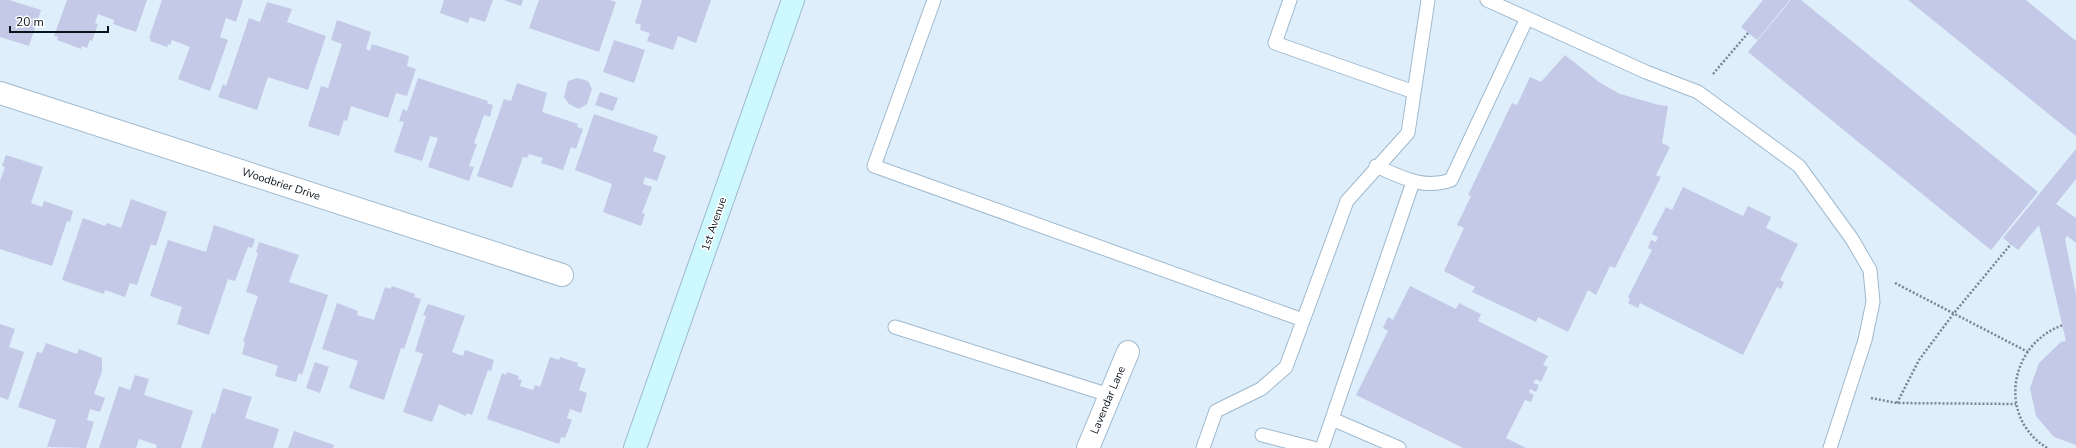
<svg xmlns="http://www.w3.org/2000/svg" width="2076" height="448" viewBox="0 0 2076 448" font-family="'Nunito Sans',sans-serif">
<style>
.building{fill:#c3c9e6}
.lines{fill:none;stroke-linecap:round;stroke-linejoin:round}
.lane-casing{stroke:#9fb9ce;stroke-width:15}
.street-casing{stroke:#9fb9ce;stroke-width:24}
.secondary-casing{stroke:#9fb9ce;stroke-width:24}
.path{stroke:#78848f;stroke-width:2.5;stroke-dasharray:2 2;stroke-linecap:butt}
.lane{stroke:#fff;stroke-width:13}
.street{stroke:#fff;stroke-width:22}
.secondary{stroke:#ccf8fe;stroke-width:22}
.labels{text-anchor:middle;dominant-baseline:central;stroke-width:3;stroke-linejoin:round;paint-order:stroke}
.street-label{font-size:11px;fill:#0a131b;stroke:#fff}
</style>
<rect width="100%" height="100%" fill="#deeefb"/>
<path class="building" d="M0,0H9L41,10L29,46L0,37Z
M67,0H147L136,32L113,24L114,20L98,14L95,23L98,24L92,41L90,40L87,48L82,46L81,49L57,40L58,37L54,36Z
M162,0H243L236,22L226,18L220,37L228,40L210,91L178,79L190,47L172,40L170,45L168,44L167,47L150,41L151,39L149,38Z
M444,0H493L485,22L470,17L468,23L440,13Z
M504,0H523L521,6Z
M539,0H610L616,2L599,52L529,28Z
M642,0H711L696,43L678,36L673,50L647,41L650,33L640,30L641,25L635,23Z
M1763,0H1790L1757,40L1741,27Z
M1791,0H1801L2038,192L1991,250L1748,52Z
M1908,0H2026L2076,41V136Z
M267,2L292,9L287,22L326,36L308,90L268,77L257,110L218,97L223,84L226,86L249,18L260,22Z
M337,20L371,32L366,49L370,51L372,44L409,56L407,66L416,69L407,96L396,93L388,118L351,106L347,121L344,120L339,136L308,126L321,86L328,88L342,44L331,40Z
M614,40L645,50L634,83L603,72Z
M1565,55L1599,82L1620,94L1659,105L1668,106L1662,143L1670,147L1656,175L1661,177L1615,268L1610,266L1596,295L1588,290L1568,332L1538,317L1536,322L1472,292L1475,287L1444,271L1464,228L1457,225L1471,196L1468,195L1512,103L1517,105L1530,77L1541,82Z
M418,78L488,101L487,103L493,105L490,117L484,115L474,143L477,144L469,166L474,167L469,181L428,167L438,138L430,136L422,161L394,152L404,122L399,121L403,109L407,111Z
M577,78L588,81L592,89L587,104L579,109L569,104L564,97L568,81Z
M517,83L547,93L542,112L578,124L577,127L583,129L576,149L571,147L563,170L541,163L543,158L529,154L527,158L523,157L512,188L477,176L504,99L511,101Z
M600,92L618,98L613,111L595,105Z
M594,114L658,136L653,151L666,156L657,181L645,177L643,184L652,187L642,213L645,214L641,226L603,212L612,184L575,170Z
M2076,149V179L2056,204L2076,218V243L2067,236L2065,239L2076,295V445L2054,437L2036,416L2030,388L2039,363L2061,342L2066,341L2039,225L2018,250L2003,238Z
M6,155L43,167L31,203L42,207L44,201L73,211L70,222L67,221L52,266L0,249V181L5,167L2,166Z
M1683,187L1743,216L1748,206L1771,217L1766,228L1798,244L1780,280L1784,282L1781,289L1777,287L1743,355L1640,303L1638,308L1628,303L1630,299L1628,297L1652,250L1648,248L1651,240L1656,242L1658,237L1652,234L1666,207L1672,210Z
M131,199L167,212L156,246L151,244L137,285L130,283L125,297L105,290L104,294L62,280L83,218L105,226L107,223L121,228Z
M214,225L255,239L252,248L248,247L235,281L228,279L209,335L177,324L182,307L150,296L168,240L206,252Z
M259,242L299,255L289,282L328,295L302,375L299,373L296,382L275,376L278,366L242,354L245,342H243L258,296L246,292L258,253L256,252Z
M392,286L415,294L414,297L421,299L404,349L401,348L384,400L349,388L358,361L322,349L337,303L358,311L357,315L374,320L385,287L391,289Z
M1410,286L1456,309L1459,303L1481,314L1478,321L1548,356L1543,365L1548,367L1541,382L1536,379L1533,383L1539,385L1536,392L1530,389L1529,392L1534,395L1531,402L1525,400L1506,438L1526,448H1463L1356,395L1388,331L1383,328L1388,317L1393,320Z
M428,304L465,316L452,352L463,356L465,350L494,360L491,371L488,370L472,415L467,413L466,416L439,404L432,422L403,412L423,354L415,351L426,316L423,315Z
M0,324L15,329L9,347L24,352L8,400L0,397Z
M46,343L77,354L79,349L102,358V371L94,394L105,398L100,412L90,409L87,420L94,422L86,448L47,447L56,420L18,407L37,352L42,353Z
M550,357L559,360L560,357L578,363L577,366L586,369L579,390L587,393L581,413L570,409L567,418L572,420L565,438L561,437L559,444L487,419L502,373L506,375L507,372L519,376L518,379L522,380L520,386L533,390L535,385L540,387Z
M315,362L329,367L320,393L306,388Z
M135,375L149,379L144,395L193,411L181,448H156L157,445L139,439L136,448H99L119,386L130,390Z
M223,388L252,397L245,418L279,429L273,448H201L212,413L215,414Z
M294,431L334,445L333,448H288Z"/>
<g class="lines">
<defs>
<path id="lane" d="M934,0L874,166L1303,320
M1290,0L1275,43L1414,92
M1487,0L1646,72L1698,92L1799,166L1852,239L1870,270L1873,302L1865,340L1830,448
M1376,166C1401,177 1424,190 1451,180L1527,18
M895,327L1109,395
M1332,419L1399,448
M1262,435L1313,448
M1203,448L1216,411L1261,389L1286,367L1347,201L1408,133L1428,0
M1322,448L1413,182"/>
<path id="street" d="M0,93L562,275
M1088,448L1128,352"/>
<path id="secondary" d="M635,448L793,0"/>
</defs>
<use href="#lane" class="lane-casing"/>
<use href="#street" class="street-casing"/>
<use href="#secondary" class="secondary-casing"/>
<path class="path" d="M1713,74L1748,33
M1895,283L2028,352
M1871,398L1897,403L2016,404
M1897,403L1919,360L1954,313L2011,244
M2047,448C1997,417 2009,344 2063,325"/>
<use href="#lane" class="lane"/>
<use href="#street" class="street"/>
<use href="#secondary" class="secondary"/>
</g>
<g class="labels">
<g class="street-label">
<text transform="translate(281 184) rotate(18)">Woodbrier Drive</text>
<text transform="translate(714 224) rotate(-71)">1st Avenue</text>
<text transform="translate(1108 400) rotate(-67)">Lavendar Lane</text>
</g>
</g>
<path d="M10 26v6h98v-6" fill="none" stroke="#0a131b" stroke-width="2"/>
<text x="16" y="26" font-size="12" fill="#0a131b" stroke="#ffffff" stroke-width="3" paint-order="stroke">20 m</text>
</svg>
